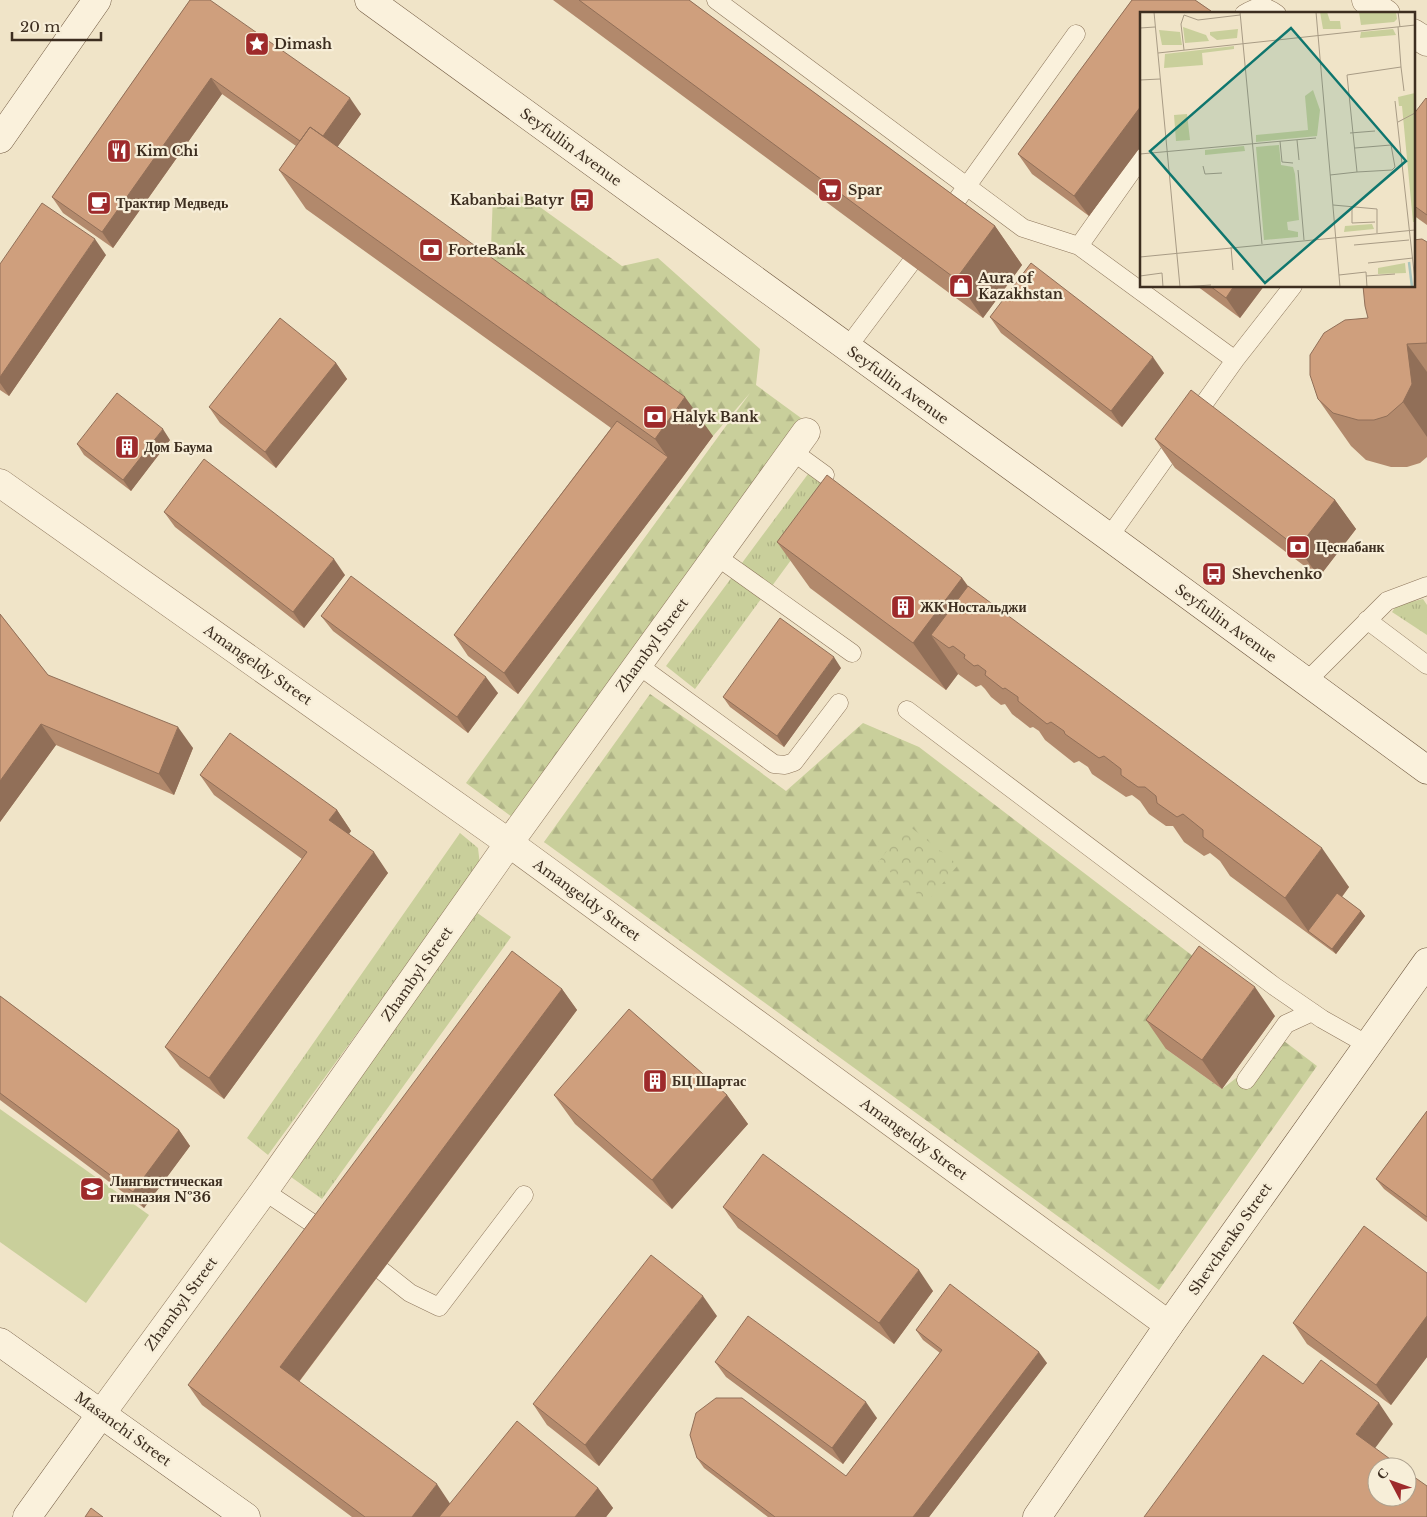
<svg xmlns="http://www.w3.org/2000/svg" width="1427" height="1517" viewBox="0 0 1427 1517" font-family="'Libre Baskerville',serif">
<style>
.grass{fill:url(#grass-tufts)}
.forest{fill:url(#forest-firs)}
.park{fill:url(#park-crowns)}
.pitch{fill:#c9cf9b}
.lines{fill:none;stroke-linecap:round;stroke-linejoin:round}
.lane-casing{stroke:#8d765c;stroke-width:19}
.street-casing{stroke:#8d765c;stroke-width:29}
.secondary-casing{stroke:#6f573f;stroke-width:29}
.lane{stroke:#faf1dc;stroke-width:18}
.street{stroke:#faf1dc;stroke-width:28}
.secondary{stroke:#faf1dc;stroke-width:28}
.wall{fill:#b2896c}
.shaded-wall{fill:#916f58}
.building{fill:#cf9f7d;stroke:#916f58}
.labels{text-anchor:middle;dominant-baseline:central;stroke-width:4.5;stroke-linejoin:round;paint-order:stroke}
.poi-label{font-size:14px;font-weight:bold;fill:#3d2e20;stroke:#f7eed8;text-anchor:start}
.street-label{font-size:14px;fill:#3d2e20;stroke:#f7eed8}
.inset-river{fill:none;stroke:#a9c4bc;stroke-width:2.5}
.inset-road{fill:none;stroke:#a89b85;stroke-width:1}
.view{fill:#0f766e;fill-opacity:0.15;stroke:#0f766e;stroke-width:2.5}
.inset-edge{fill:none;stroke:#3d2e20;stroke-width:2.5}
</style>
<defs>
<pattern id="grass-tufts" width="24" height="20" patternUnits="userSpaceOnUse" patternTransform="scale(1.25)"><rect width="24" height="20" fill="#c9cf9b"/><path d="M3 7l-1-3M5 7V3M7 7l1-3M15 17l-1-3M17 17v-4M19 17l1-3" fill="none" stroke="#aeb285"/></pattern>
<pattern id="forest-firs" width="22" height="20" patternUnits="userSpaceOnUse" patternTransform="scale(1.25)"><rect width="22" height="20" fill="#c9cf9b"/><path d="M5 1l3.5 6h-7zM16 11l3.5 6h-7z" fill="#aeb285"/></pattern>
<pattern id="park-crowns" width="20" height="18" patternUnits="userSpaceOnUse" patternTransform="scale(1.25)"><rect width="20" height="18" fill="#c9cf9b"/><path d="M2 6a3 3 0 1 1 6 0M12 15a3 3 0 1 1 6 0" fill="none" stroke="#aeb285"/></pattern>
</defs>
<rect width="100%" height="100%" fill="#f0e4c8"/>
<path class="grass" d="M808,474L838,496L772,586L742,563Z
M732,577L761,599L695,689L666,666Z
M1423,599L1427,605V635L1392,612L1397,605Z
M460,833L478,848L480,865L268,1155L247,1138Z
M476,912L511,937L322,1199L291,1177Z"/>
<path class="forest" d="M493,194L526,197L622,266L658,258L760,349L756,385L801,418L512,817L466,783L750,393L713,436L490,276Z
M650,694L711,736L786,791L863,723L919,747L1219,976L1166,1049L1222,1089L1284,1041L1317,1066L1159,1290L544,842Z"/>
<path class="park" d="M908,825L958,865L927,902L878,862Z"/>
<path class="pitch" d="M0,1109L149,1215L86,1303L0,1242Z"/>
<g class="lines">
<defs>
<path id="lane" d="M716,0L1023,228L1079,246L1235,360L1109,537
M1244,14C1259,5 1263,4 1277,14
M949,211L1076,34
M1079,246L1141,158
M847,348L910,264
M1235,360L1293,286
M792,451L825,475
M716,556L852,653
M1367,620L1427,665
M638,665L774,764L785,765L794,762L839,703
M1306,682L1387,601L1427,586
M907,710L1274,986L1322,1019L1368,1045
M1246,1080L1286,1024L1312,1012
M264,1191L330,1235
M382,1271L410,1293L439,1307L524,1195"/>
<path id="street" d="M1366,0L1386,14
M1413,33L1427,42
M0,483L509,843L1169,1325
M101,1414L264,1191L509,843L806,432"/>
<path id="secondary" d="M369,0L1109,537L1427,770
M0,139L97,0
M0,1342L246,1517
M27,1517L101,1414
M1037,1517L1169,1325L1427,962"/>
</defs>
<use href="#lane" class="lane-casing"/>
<use href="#street" class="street-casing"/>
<use href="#secondary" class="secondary-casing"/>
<use href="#lane" class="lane"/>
<use href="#street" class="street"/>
<use href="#secondary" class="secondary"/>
</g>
<path class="wall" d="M190,0L361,114L337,147L713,436L682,478L518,694L468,656L454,635L611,428L306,209L279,170L296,146L222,94L113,248L63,213L52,197Z
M553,0H689L995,226L1022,265L983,318Z
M1132,0H1195L1211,11L1212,14H1141V146L1089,216L1032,174L1018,154Z
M1427,99V225L1413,215V115Z
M1427,242V457L1420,463L1407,467H1391L1366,460L1351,446L1318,399L1368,318Z
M106,255L9,396L0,390V264Z
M1197,286H1264L1240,318Z
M990,317L1164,373L1122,427L1001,333Z
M336,363L347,379L276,468L220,423L209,407Z
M1155,439L1335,500L1356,529L1319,577L1175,468Z
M170,440L131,491L84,455L77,444Z
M164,512L345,575L304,628L175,527Z
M777,542L962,578L968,586L1349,887L1342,897L1361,911L1365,916L1336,954L1230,876L1220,861L1210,853L1204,856L1184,842L1173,826H1166L1149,814L1140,801L1132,795L1126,797L1092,774L1088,767L1079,761L1074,763L1045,740L1039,731L1033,727L1030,728L1012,714L1005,704L1001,705L991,697L985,689L981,685L976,687L958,674L946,690L810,588Z
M0,614L48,675L193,748L174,795L56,745L0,822Z
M321,616L498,693L468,733L333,631Z
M841,668L784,747L730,707L723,697Z
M200,775L337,810L351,831L349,834L388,873L224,1099L180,1067L165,1047L302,859L214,795Z
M562,989L577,1010L299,1382L450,1504L598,1488L613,1508L606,1517H352L202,1405L188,1385Z
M0,996L179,1130L190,1146L144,1208L0,1100Z
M1275,1016L1222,1089L1166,1049L1146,1020Z
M554,1095H727L748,1124L672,1209L575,1124Z
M1427,1111V1222L1384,1189L1376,1179Z
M723,1207L933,1291L894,1344L738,1228Z
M1427,1273V1357L1391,1405L1307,1344L1293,1323Z
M717,1316L599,1466L547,1425L533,1404Z
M916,1330L1047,1363L929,1517H768L704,1468L697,1458L846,1476L940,1353L923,1340Z
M715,1362L877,1418L843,1464L726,1377Z"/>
<path class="shaded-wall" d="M211,78L222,94L113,248L102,232Z
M350,98L361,114L324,166L313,150Z
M1141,106V146L1089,216L1074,196Z
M995,226L1022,265L983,318L956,279Z
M95,239L106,255L9,396L0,383V377Z
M1234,286H1264L1240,318L1226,298Z
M1407,344L1427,372V437L1403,402Z
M1153,357L1164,373L1122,427L1111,411Z
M336,363L347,379L276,468L265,452Z
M685,397L713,436L682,478L655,439Z
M163,429L170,440L131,491L123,480Z
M668,457L682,478L518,694L504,673Z
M1335,500L1356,529L1319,577L1298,548Z
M334,559L345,575L304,628L293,612Z
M962,578L995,625L965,655L953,646L931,635L958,674L946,690L913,643Z
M834,657L841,668L784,747L777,736Z
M486,677L498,693L468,733L457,717Z
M41,724L56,745L0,822V781Z
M178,727L193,748L174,795L159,774Z
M337,810L351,831L344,841L329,820Z
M1322,848L1349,887L1313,935L1308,931L1285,898Z
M374,852L388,873L224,1099L209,1078Z
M1361,911L1365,916L1336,954L1332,949Z
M1255,987L1275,1016L1222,1089L1202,1060Z
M562,989L577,1010L294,1388L280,1367Z
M727,1095L748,1124L672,1209L652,1180Z
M179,1130L190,1146L144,1208L133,1192Z
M919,1270L933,1291L894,1344L879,1323Z
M703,1296L717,1316L599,1466L585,1445Z
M1427,1316V1357L1391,1405L1376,1385Z
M1039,1352L1047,1363L929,1517H913Z
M866,1402L877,1418L843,1464L832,1448Z
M1379,1403L1393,1424L1370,1455L1356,1434Z
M437,1484L451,1505L442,1517H412Z
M598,1488L613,1508L606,1517H575Z"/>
<path class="building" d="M190,0H210L350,98L323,136L310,127L300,141L211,78L102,232L52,197Z
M579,0H689L995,226L956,279Z
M1132,0H1195L1211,11L1209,14H1141V106L1074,196L1018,154Z
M1426,98L1427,99V215L1413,205V115Z
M310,127L685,397L655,439L279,170Z
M42,203L95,239L0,377V264Z
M1422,239L1427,242V343L1407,344L1412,384L1403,402L1387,416L1374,420H1358L1333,413L1318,399L1310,375V355L1324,333L1345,320L1368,318L1365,306L1363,286H1413V240Z
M1031,263L1153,357L1111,411L990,317Z
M1210,286H1234L1226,298Z
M280,318L336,363L265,452L209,407Z
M1191,390L1335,500L1298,548L1155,439Z
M117,393L163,429L123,480L77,444Z
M617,421L668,457L504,673L454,635Z
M204,459L334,559L293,612L164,512Z
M827,475L962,578L913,643L777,542Z
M351,576L486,677L457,717L321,616Z
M968,586L1322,848L1285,898L1203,837V830L1183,814L1177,817L1157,803L1156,796L1145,787H1138L1121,775V769L1104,756L1099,758L1065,734L1064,731L1051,722L1047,724L1018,701V697L1005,688L1003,689L985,675L986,671L978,665L974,666L964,658L965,655L953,646L949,648L931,635Z
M0,614L48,675L178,727L159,774L41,724L0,781Z
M780,618L834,657L777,736L723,697Z
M230,733L337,810L329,820L374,852L209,1078L165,1047L307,852L200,775Z
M1337,893L1361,911L1332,949L1308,931Z
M1199,946L1255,987L1202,1060L1146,1020Z
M512,951L562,989L280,1367L437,1484L412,1517H365L188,1385Z
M0,996L179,1130L133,1192L0,1093Z
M629,1009L727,1095L652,1180L554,1095Z
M1427,1111V1217L1376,1179Z
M763,1154L919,1270L879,1323L723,1207Z
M1364,1226L1427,1273V1316L1376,1385L1293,1323Z
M651,1255L703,1296L585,1445L533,1404Z
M950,1284L1039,1352L913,1517H775L697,1458L690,1435L696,1413L716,1398H742L846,1476L942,1350L916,1330Z
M748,1316L866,1402L832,1448L715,1362Z
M1263,1355L1303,1384L1321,1360L1379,1403L1356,1434L1401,1467H1377V1497H1407V1472L1427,1486V1517H1144Z
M517,1421L598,1488L575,1517H439Z
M91,1508L103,1517H85Z"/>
<defs>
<symbol id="sight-square" viewBox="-11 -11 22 22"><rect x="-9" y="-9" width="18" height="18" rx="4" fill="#9e2a2b" stroke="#f7eed8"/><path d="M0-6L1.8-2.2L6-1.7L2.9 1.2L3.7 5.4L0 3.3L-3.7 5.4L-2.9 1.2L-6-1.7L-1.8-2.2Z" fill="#fff"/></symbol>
<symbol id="restaurant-square" viewBox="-11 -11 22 22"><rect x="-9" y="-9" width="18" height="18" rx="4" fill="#9e2a2b" stroke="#f7eed8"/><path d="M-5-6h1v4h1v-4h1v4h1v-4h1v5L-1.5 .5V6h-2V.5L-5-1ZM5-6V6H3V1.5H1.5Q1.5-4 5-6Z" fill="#fff"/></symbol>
<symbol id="supermarket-square" viewBox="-11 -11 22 22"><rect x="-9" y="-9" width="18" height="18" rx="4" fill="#9e2a2b" stroke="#f7eed8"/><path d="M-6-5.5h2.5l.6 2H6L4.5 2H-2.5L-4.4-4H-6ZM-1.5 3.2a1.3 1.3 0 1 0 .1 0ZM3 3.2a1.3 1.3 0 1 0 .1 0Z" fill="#fff"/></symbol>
<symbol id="bus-square" viewBox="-11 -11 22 22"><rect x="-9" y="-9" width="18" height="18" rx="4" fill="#9e2a2b" stroke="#f7eed8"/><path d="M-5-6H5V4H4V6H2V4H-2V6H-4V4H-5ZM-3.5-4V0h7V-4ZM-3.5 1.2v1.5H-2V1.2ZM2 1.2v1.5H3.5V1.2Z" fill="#fff"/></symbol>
<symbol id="cafe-square" viewBox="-11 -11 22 22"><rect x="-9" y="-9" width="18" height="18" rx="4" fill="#9e2a2b" stroke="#f7eed8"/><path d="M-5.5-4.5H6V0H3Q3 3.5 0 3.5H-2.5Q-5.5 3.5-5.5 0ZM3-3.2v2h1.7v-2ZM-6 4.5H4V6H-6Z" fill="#fff"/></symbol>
<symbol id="bank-square" viewBox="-11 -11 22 22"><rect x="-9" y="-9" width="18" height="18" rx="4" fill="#9e2a2b" stroke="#f7eed8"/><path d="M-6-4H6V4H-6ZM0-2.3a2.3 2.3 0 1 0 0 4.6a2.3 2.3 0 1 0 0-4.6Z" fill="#fff"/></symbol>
<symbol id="shop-square" viewBox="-11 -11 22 22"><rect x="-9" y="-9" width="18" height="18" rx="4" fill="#9e2a2b" stroke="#f7eed8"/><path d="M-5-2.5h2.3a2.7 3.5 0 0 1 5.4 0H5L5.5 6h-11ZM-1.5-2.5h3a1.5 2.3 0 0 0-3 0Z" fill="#fff"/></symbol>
<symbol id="building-square" viewBox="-11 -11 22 22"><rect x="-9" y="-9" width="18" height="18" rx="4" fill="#9e2a2b" stroke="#f7eed8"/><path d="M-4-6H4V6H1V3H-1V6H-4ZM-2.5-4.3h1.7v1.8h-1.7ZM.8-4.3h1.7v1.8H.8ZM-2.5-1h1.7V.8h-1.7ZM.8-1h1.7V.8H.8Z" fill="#fff"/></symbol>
<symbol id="school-square" viewBox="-11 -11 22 22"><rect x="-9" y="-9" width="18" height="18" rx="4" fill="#9e2a2b" stroke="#f7eed8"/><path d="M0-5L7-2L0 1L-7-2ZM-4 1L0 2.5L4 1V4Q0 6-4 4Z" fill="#fff"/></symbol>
</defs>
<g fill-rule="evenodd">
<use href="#sight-square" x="243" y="30" width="28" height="28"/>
<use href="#restaurant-square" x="105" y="137" width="28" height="28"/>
<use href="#supermarket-square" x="816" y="176" width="28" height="28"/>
<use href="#bus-square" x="568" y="186" width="28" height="28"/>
<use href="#cafe-square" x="85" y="189" width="28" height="28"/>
<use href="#bank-square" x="417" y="236" width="28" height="28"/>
<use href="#shop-square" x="947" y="272" width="28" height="28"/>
<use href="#bank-square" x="641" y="403" width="28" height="28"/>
<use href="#building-square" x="113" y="433" width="28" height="28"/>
<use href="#bank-square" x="1284" y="533" width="28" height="28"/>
<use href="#bus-square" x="1200" y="560" width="28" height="28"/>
<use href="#building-square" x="889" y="593" width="28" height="28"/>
<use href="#building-square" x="641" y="1067" width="28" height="28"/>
<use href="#school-square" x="78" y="1175" width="28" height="28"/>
</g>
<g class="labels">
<g class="poi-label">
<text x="274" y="44">Dimash</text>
<text x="136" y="151">Kim Chi</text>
<text x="848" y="190">Spar</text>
<text x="564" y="200" text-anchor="end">Kabanbai Batyr</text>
<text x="116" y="203">Трактир Медведь</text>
<text x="448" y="250">ForteBank</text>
<text x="978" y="278">Aura of<tspan x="978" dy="16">Kazakhstan</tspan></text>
<text x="672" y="417">Halyk Bank</text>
<text x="144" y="447">Дом Баума</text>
<text x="1316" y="547">Цеснабанк</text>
<text x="1232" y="574">Shevchenko</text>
<text x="920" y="607">ЖК Ностальджи</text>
<text x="672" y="1081">БЦ Шартас</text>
<text x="110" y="1181">Лингвистическая<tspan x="110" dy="16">гимназия №36</tspan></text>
</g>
<g class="street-label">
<text transform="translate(571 147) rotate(36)">Seyfullin Avenue</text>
<text transform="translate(898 385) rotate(36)">Seyfullin Avenue</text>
<text transform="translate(1226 623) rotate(36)">Seyfullin Avenue</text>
<text transform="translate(652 645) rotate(-54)">Zhambyl Street</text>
<text transform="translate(258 665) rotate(35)">Amangeldy Street</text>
<text transform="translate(587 900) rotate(36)">Amangeldy Street</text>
<text transform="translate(417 974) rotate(-55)">Zhambyl Street</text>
<text transform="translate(914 1139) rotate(36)">Amangeldy Street</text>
<text transform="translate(1230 1239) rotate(-55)">Shevchenko Street</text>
<text transform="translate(181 1304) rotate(-54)">Zhambyl Street</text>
<text transform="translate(123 1429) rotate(36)">Masanchi Street</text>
</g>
</g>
<g transform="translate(1140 12)">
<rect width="275" height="275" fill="#f0e4c8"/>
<path d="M180,0H187L190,9H200L201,17H183ZM219,0H256L257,7L254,10L221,13ZM104,134L105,139L65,143V138Z" fill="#c9cf9b"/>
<path d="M239,3L248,6V9L223,11L221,6ZM43,15L66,23L69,29L45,31ZM98,17L97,26L77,28L70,23V20ZM253,17L256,23L220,26L221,20ZM19,18L40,20L42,33H22ZM94,34V37L62,41L63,53L24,56L25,42ZM173,78L180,98L177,124L116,130V123L168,118L165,84ZM139,133L141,153L153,155L155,162L159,208L147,210L148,218L158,220V225L124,228L116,135ZM232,212L234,217L204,220L205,214ZM265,251L266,261L238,262V256Z" fill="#c9cf9b"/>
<path d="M275,81V210H273L262,94H259L258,85ZM47,102L50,128L36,129L34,103Z" fill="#c9cf9b"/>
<path class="inset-river" d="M269,250L272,275"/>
<path class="inset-road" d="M14,0L40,275L71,273M100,0L122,232M176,0L200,275M258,0L260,15M0,16L15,15M44,38L41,12L44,3L58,8L100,3M18,41L275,13M261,55L264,79M0,68L20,67M255,89L275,269M258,110L275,101M210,121L235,119M157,128L159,148M140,129L142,150L153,151M215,136L251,133L255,155L252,158L217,160M0,142L176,126M63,154L65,162L82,161M158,158L164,228M190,163L217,160L207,63L261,55L258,15M193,193L237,197V221M212,196V211L235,210M214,233L269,228M91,235L93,258M0,245L275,218M228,251L273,246M199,263L226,260L227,275M0,264L22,261L23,275M226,264L255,262"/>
<path class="view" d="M151,16L266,149L125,271L10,139Z"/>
<rect width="275" height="275" class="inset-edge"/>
</g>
<g transform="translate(1392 1482) rotate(311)"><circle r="24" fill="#f7eed8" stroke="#ada18e"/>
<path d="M0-4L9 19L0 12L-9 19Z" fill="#9e2a2b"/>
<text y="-8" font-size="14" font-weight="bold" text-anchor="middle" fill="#3d2e20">С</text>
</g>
<path d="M12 32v8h89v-8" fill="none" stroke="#3d2e20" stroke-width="2.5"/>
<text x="20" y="32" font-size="15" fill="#3d2e20" stroke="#f7eed8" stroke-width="4" paint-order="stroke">20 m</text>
</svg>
